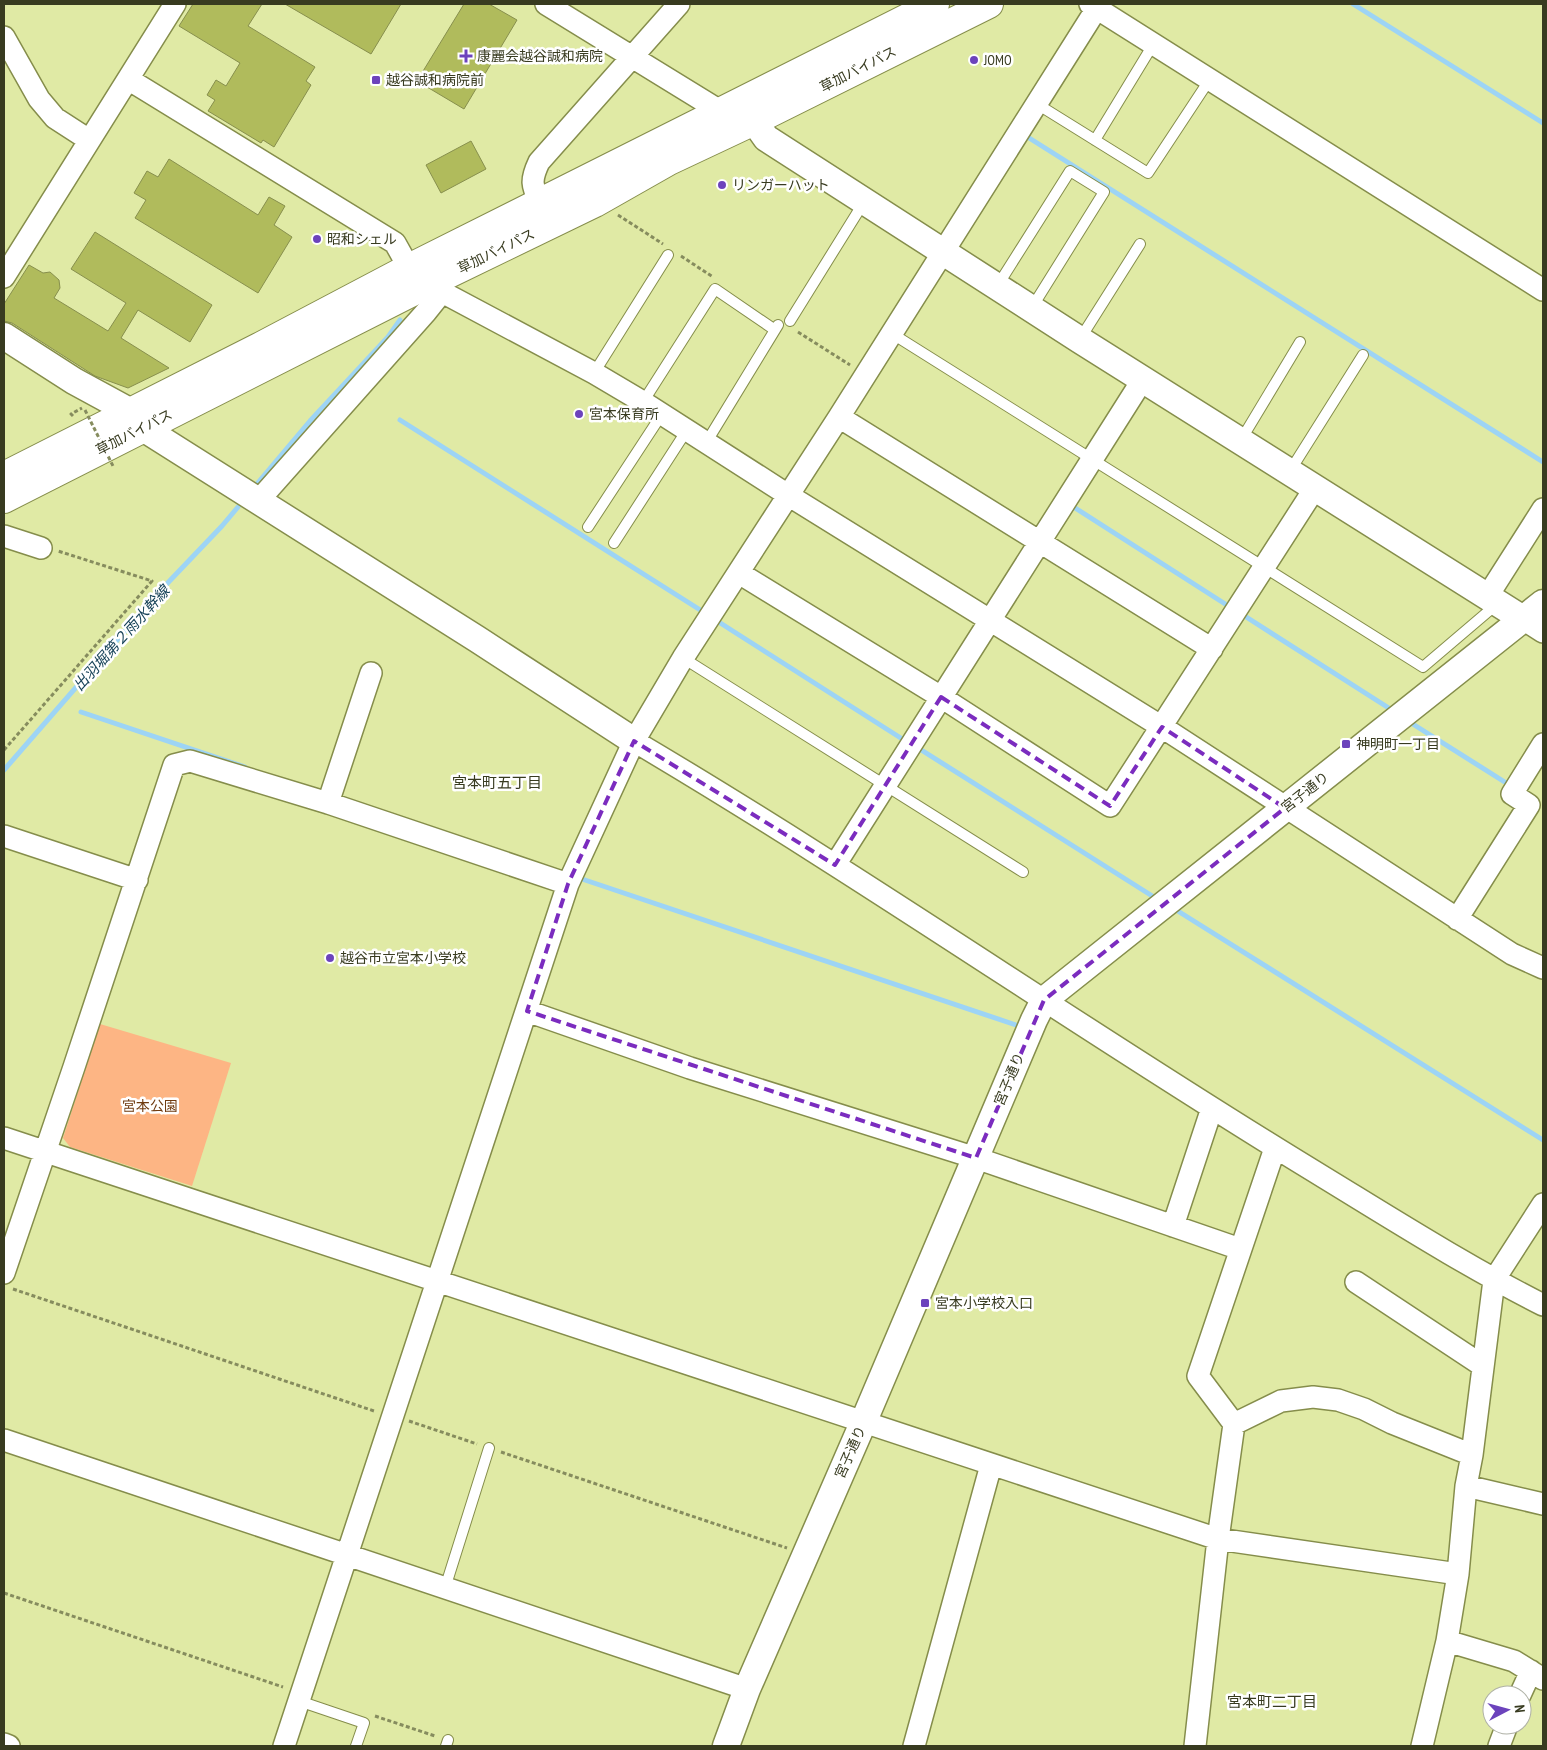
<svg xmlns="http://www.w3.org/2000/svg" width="1547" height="1750" viewBox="0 0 1547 1750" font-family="'PT Sans Narrow','Noto Sans JP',sans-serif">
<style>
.green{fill:#fdb584}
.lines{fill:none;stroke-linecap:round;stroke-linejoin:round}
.stream{stroke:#9dd4f5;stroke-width:5}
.building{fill:#b0bb5c;stroke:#878f4d}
.service-casing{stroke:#858d4b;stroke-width:12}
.minor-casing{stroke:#858d4b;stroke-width:24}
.tertiary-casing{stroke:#858d4b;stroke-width:29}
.trunk-casing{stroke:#858d4b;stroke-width:30}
.path{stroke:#868c5e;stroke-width:3;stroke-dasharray:4 2.5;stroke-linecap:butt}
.service{stroke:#fff;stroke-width:10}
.minor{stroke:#fff;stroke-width:21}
.tertiary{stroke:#fff;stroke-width:26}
.trunk{stroke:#fff;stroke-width:28}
.path-bridge{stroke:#868c5e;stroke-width:3;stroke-dasharray:4 2.5;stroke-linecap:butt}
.marked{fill:none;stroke:#7b2cbf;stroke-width:4;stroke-dasharray:10 6;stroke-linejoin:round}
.poi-dot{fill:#6c43bc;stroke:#fff;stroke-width:2}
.labels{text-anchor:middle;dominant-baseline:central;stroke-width:5;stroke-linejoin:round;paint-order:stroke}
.poi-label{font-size:14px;fill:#383b20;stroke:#fff;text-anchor:start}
.street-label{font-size:14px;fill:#383b20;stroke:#fff}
.park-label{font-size:14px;fill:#6f3b10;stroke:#fff}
.water-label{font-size:15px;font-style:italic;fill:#184359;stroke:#fff}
.neighbourhood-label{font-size:15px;fill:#383b20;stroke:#fff}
</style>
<rect width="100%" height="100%" fill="#e0eaa5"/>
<path class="green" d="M100,1024L231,1063L192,1186L70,1147L63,1138Z"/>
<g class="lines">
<path class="stream" d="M1353,4L1543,123
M1026,136L1543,462
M400,420L705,613
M256,485L310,421L388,337L400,320
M1072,506L1233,609
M1240,613L1395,712
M714,619L907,742
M81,712L245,767
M1408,721L1511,786
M915,746L1157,899
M4,770L160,591L222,526L238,507
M576,877L1016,1025
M1173,908L1543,1140"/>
</g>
<path class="building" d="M193,4H262L248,26L315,67L306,81L311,85L274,147L263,140L261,143L208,111L215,100L207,95L216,80L226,86L240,63L179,26Z
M285,4H401L371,54Z
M464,4H489L517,20L464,109L417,81Z
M471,141L486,169L441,193L426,165Z
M169,159L258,215L269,197L285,206L274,225L292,237L258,293L135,218L146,200L134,193L147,171L158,177Z
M95,232L212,305L190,342L138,310L121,338L169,368L128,388L95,376L12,323L4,321V304L29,265L43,273L50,272L59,280L60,288L54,298L108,331L126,303L71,269Z"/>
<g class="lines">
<defs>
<path id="service" d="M1037,104L1148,173L1210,79
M1095,140L1154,43
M998,285L1070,171L1104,192L1031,309
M790,321L864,202
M891,333L1423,667L1497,604
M1080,339L1140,244
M594,373L668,255
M643,402L715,289L775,330
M1241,440L1300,342
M706,443L778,325
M1290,471L1363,355
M588,527L662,414
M614,543L687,430
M683,658L1023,872
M445,1588L489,1448
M299,1701L364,1723L356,1746
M446,1746L448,1740"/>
<path id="minor" d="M546,4L720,111
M1090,4L1543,290
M4,37L39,99L55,118L89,140
M128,79L395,243L409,268
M540,204C532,185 530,181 539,162L679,4
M4,277L175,4
M839,417L1212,649
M259,500L426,312L442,292L594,373L643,402L788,495L1162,727L1512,954L1543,968
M4,536L41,548
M739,573L941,697L1110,806L1315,488
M1487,597L1543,509
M1523,619L1543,632
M634,741C869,880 1092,1037 1325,1178C1397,1222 1468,1267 1543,1305
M328,803L371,673
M4,836L137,880
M835,865L1143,379
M1457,919L1529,805L1512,794L1543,744
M527,1011L690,1068L976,1158L1240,1249
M4,1138L1218,1539L1458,1574
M1173,1226L1212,1108
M4,1273L74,1067L174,765L190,761L328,803L568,884
M1356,1282L1483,1366
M1234,1424L1281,1401L1313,1397L1338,1400L1364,1409L1392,1423L1472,1455
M4,1440L747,1689
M1466,1486L1543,1504
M1447,1641L1514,1661L1543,1679
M1520,1695L1531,1671
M4,1744L9,1746
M284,1746L568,884L634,741L683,658L839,417L1097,8
M914,1746L991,1465
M1195,1746L1218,1539L1234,1424L1198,1376L1275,1148
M1422,1746L1447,1641L1458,1574L1466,1486L1472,1455L1494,1280L1543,1204
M1499,1746L1507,1725"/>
<path id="tertiary" d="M754,121L766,138L1080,340L1523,619
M4,336L74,381L131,412L143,428L477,639L634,741
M726,1746L747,1689L863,1423L1034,1020L1044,1000L1543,603"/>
<path id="trunk" d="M4,476L259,347L409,268L935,4
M4,499L436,280L595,203L669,161L754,121L989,4"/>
</defs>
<use href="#service" class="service-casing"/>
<use href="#minor" class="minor-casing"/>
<use href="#tertiary" class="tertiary-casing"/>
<use href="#trunk" class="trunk-casing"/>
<path class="path" d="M618,215L663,244
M681,256L713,277
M798,332L850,365
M73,416L71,414L82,408
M4,750L152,581L58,551
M13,1289L374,1411
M409,1421L477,1444
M501,1452L787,1548
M4,1593L283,1687
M375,1716L435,1736"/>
<use href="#service" class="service"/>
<use href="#minor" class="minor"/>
<use href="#tertiary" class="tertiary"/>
<use href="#trunk" class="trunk"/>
<path class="path-bridge" d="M85,410L113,466"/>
</g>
<path class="marked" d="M941,697L1110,806L1162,727L1285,808L1044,1000L976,1158L527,1011L568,884L634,741L835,865Z"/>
<g class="poi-dot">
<path d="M463.5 48.5h5v5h5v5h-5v5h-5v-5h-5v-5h5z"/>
<circle cx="974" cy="60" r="5"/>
<rect x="371" y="75" width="10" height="10" rx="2.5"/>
<circle cx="722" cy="185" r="5"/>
<circle cx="317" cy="239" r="5"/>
<circle cx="579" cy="414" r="5"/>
<rect x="1341" y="739" width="10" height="10" rx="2.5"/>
<circle cx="330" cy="958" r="5"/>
<rect x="920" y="1298" width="10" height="10" rx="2.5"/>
</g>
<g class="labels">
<g class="poi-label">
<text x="477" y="56">康麗会越谷誠和病院</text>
<text x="984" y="60">JOMO</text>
<text x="386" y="80">越谷誠和病院前</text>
<text x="732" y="185">リンガーハット</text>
<text x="327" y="239">昭和シェル</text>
<text x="589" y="414">宮本保育所</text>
<text x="1356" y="744">神明町一丁目</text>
<text x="340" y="958">越谷市立宮本小学校</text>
<text x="935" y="1303">宮本小学校入口</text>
</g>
<g class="street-label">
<text transform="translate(858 69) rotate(-27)">草加バイパス</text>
<text transform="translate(496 251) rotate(-26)">草加バイパス</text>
<text transform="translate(134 432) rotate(-27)">草加バイパス</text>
<text transform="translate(1305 792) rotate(-38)">宮子通り</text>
<text transform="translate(1009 1079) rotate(-67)">宮子通り</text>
<text transform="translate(850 1452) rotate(-66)">宮子通り</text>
</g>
<g class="park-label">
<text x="150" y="1106">宮本公園</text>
</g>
<g class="water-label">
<text transform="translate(121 638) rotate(-48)">出羽堀第２雨水幹線</text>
</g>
<g class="neighbourhood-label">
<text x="497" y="782">宮本町五丁目</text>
<text x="1272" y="1701">宮本町二丁目</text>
</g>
</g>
<rect width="1547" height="1750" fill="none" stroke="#383b20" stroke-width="10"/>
<g transform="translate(1507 1710) rotate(84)"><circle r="24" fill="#ffffff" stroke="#afb1a6"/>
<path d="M0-4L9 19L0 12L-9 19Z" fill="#6c43bc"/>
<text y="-8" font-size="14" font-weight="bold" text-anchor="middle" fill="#383b20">N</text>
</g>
</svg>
